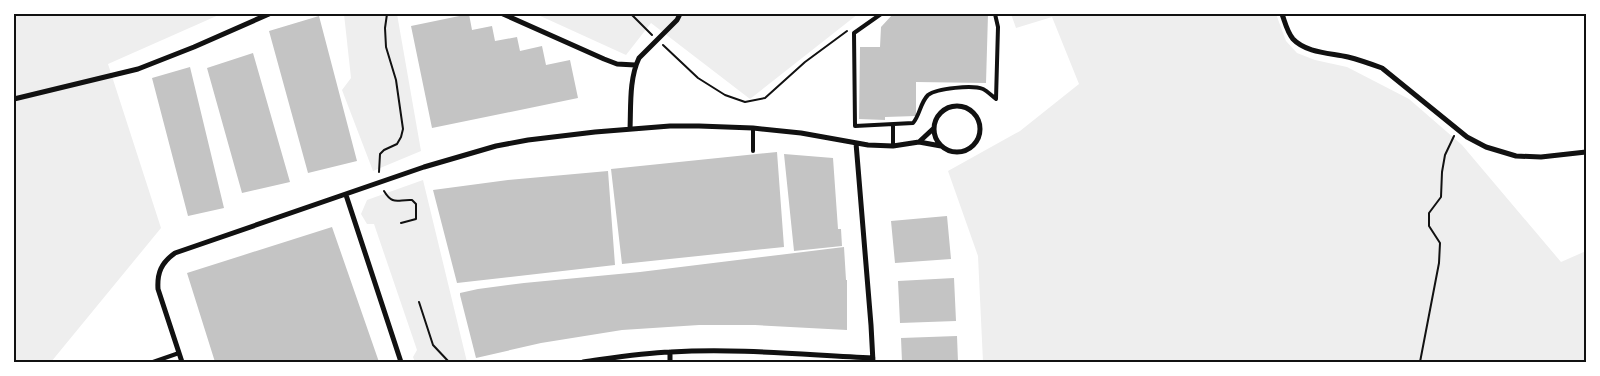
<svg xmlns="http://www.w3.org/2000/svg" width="1600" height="376" viewBox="0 0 1600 376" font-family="Rubik,sans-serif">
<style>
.green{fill:#eee}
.building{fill:#c4c4c4}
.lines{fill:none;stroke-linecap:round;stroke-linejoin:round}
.path{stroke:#111;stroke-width:2}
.service{stroke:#111;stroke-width:4}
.minor{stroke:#111;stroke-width:5}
.neatline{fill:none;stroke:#111;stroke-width:2}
</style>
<rect width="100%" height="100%" fill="#fff"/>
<path class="green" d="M14,14H221L108,64L161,228L51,362H14Z
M344,14H397L421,151L373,171L342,90L351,78Z
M536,14H858L750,99L651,23L626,55Z
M1011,14H1276L1286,41L1297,53L1315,60L1347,67L1409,99L1462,145L1561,262L1586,251V362H983L978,256L948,171L1020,131L1079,84L1052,17L1016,28Z
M423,180L467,362H415L413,357L417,350L374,224H367L361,214L367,200Z"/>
<path class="building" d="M469,14L472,30L492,26L495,41L517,37L520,51L542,46L546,65L570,60L578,98L432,128L411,26Z
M893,14H988L986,83L916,82V116L885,117V120L859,119L860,47H880L881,27Z
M319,16L357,161L308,173L269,31Z
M253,53L290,182L242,193L207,68Z
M190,67L224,208L188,216L152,78Z
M777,152L784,247L622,264L611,169Z
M784,154L833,158L838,229H841L842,246L794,251Z
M608,171L615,265L457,283L433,190L508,180Z
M947,216L951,259L895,263L891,221Z
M332,227L379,362H215L187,273Z
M844,247L846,280H847V330L755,325H699L622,330L541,343L476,358L460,295V293L478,289L524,283L640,272Z
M954,278L956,321L900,323L898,281Z
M957,336L958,362H902L901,338Z"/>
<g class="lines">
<path class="path" d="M631,14L652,35
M663,45L698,78L725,95L745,102L765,98L805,62L847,31
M379,172L380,154L384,150L397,144L401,137L403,129L396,80L386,47L385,28L387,14
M384,191C393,206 398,199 412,200L416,204V219L401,223
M419,302L433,345L449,362
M1420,362L1439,263L1440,243L1429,226V213L1441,197L1442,172L1445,155L1454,136"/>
<path class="service" d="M881,14L854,33L855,126L913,123C920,115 920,103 928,95C937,88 973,85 983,89C987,91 992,96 996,99L998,27L995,14
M893,125V146
M753,128V151
M153,362L179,353"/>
<path class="minor" d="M503,14L604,59L617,64L635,65
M1282,14C1285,22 1287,32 1293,39C1306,53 1331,53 1348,57C1360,60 1371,64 1382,68L1467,137L1486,147L1516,156L1541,157L1586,152
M14,99L138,69L194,47L269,14
M934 129a23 23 0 1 1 46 0a23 23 0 1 1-46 0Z
M630,129C631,106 629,79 639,58L677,20L680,14
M919,142L934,128
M856,143L871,325L873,362
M346,195L401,362
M670,352V362
M182,362L158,289C157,273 161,263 175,253L424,167L496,146L528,140L595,132L670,126H699L753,128L801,133L868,145L893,146L919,142L941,146
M583,362C612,358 641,353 671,352C738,348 805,355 873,358"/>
</g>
<rect width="1600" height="376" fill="none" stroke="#ffffff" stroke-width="30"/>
<rect x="15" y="15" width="1570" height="346" class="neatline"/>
</svg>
